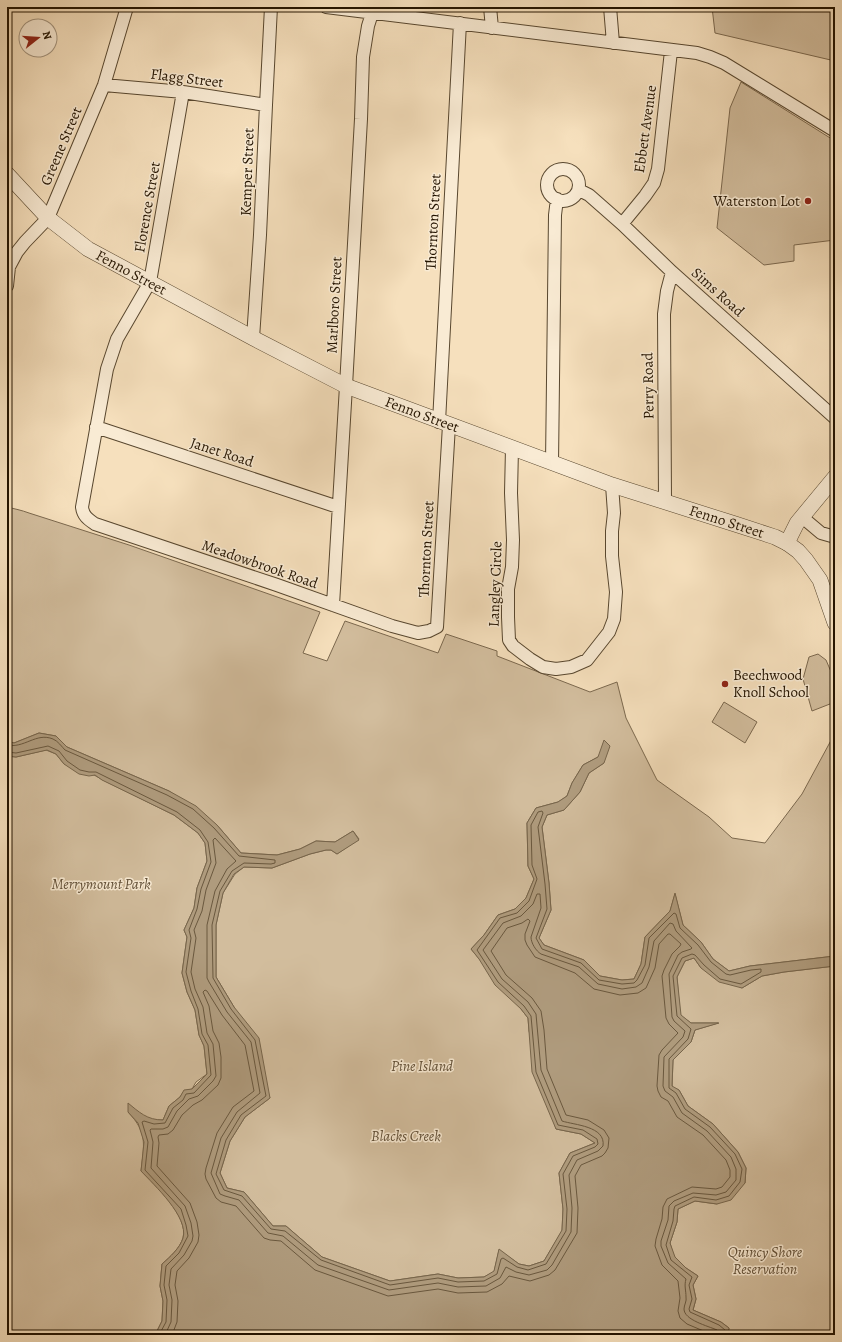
<svg xmlns="http://www.w3.org/2000/svg" width="842" height="1342" viewBox="0 0 842 1342" font-family="Alegreya,serif">
<style>
.green{fill:#d2bd9d;stroke:#7b684e}
.water{fill:#af9b7d;stroke:#77654b}
.lines{fill:none;stroke-linecap:round;stroke-linejoin:round}
.shore{stroke:#6a583e;stroke-width:1}
.minor-casing{stroke:#58472f;stroke-width:14}
.tertiary-casing{stroke:#58472f;stroke-width:16}
.minor{stroke:#f9ebd4;stroke-width:12}
.tertiary{stroke:#f9ebd4;stroke-width:15}
.poi-dot{fill:#8f2418;stroke:#f9ebd4;stroke-width:1.5}
.labels{text-anchor:middle;dominant-baseline:central;stroke-width:3;stroke-linejoin:round;paint-order:stroke}
.street-label{font-size:15px;fill:#241400;stroke:#f9ebd4}
.poi-label{font-size:15px;fill:#241400;stroke:#f9ebd4;text-anchor:end}
.park-label{font-size:15px;font-style:italic;fill:#614f37;stroke:#f9ebd4}
</style>
<rect width="100%" height="100%" fill="#f6e0bd"/>
<filter id="stains"><feTurbulence type="fractalNoise" baseFrequency=".005" numOctaves="4"/><feColorMatrix values="0 0 0 0 .2 0 0 0 0 .09 0 0 0 0 .02 0 0 0 .5 -.17"/></filter>
<radialGradient id="worn" r=".72"><stop offset=".6" stop-color="#630" stop-opacity="0"/><stop offset="1" stop-color="#630" stop-opacity=".3"/></radialGradient>
<path class="green" d="M712,7H835V61L715,33Z
M741,82L835,141V240L794,245V261L764,265L717,228L730,108Z
M7,507C15,509 21,510 29,513L129,545L320,612L303,653L327,661L345,621L438,653L446,634L497,651V656L590,692L617,682L626,718L657,780L709,817L732,838L765,843L802,794L835,733V956L750,966L729,971L713,959L701,942L683,925L675,894L670,911L645,937L641,964L634,979L622,980L600,976L584,960L544,945L539,938L551,910L549,883L542,827L547,815L564,810L580,792L589,773L604,763L598,757L583,765L572,783L567,796L558,802L536,808L527,823L528,866L534,879L526,898L515,909L498,915L484,935L471,949L521,1009L528,1018L529,1031L556,1129L581,1134L595,1143L570,1153L559,1173L563,1209L562,1231L544,1261L529,1266L519,1264L499,1250L494,1272L484,1277L458,1278L438,1274L390,1281L322,1257L286,1226H273L244,1192L227,1188L220,1173L230,1141L245,1117L270,1098L234,1007L216,977V925L223,893L235,874L244,867L272,868L310,854L326,850H331L337,854L359,839L353,831L335,842L316,841L300,849L277,855L241,853L217,825L169,791L67,747L56,736L39,733L14,743L7,741Z
M818,654L826,660L835,681V702L812,711L803,679L809,657Z
M724,702L757,722L745,743L712,722Z
M46,750L56,754L64,764L94,775L103,780L174,815L198,833L205,843L207,861L197,888L194,908L184,930L187,937L182,973L187,992L195,1010L199,1035L204,1046L207,1074L196,1082L192,1089L184,1091L180,1097L169,1106L163,1120H154L128,1112C148,1133 144,1145 141,1171C155,1185 189,1217 183,1238C180,1248 170,1257 162,1264L160,1286L163,1301L162,1321L155,1335H7V756L16,757Z
M694,958L701,968L742,988L762,976L784,972L835,966V1335H728L729,1328L721,1322L693,1310L696,1299L693,1285L698,1276L686,1268L674,1257L670,1243L677,1222L678,1209L695,1201L717,1204L745,1183L746,1168L738,1152L713,1124L688,1106L679,1090L672,1087L673,1060L691,1042L695,1030L718,1023H691L680,1015L677,977L685,961Z"/>
<path class="water" d="M39,733L56,736L67,747L169,791L196,806L217,825L241,853L277,855L300,849L316,841L335,842L353,831L359,840L337,854L331,850H326L310,854L272,868L244,867L234,874L223,893L216,925V977L234,1007L259,1038L270,1098L245,1117L230,1141L220,1173L227,1188L244,1192L273,1226H286L322,1257L390,1281L438,1274L458,1278L484,1277L494,1271L499,1249L519,1264L529,1266L544,1261L562,1230L563,1209L559,1173L570,1153L595,1143L581,1134L556,1129L532,1072L528,1018L521,1009L495,985L479,959L471,949L484,935L498,915L515,909L526,898L534,879L528,866L527,823L536,808L558,802L567,796L572,783L583,765L598,757L604,740L610,746L604,763L589,773L580,792L564,810L547,815L542,827L549,883L551,910L539,938L544,945L584,960L600,976L622,980L634,979L641,964L645,937L670,911L675,893L683,925L701,942L713,959L729,971L750,966L835,956V966L784,972L762,976L742,988L719,982L701,968L694,958L685,961L677,977L681,1015L691,1023H719L695,1030L691,1042L673,1060L672,1086L679,1090L688,1106L713,1124L738,1152L746,1168L745,1183L731,1200L717,1204L695,1201L678,1209L677,1222L670,1243L675,1257L686,1268L698,1276L693,1285L696,1299L693,1310L721,1322L729,1328L728,1335H155L162,1321L163,1301L160,1286L162,1264C170,1257 180,1248 183,1238C189,1217 154,1185 141,1171L144,1142L138,1123L128,1112V1103C139,1112 147,1120 163,1120L169,1106L180,1097L184,1090L192,1089L207,1074L204,1046L199,1035L195,1010L187,992L182,973L187,937L184,930L194,908L197,888L207,861L205,843L198,833L174,815L102,780L95,775L89,776L79,774L64,764L56,754L47,750L16,757L7,756V741L14,743Z"/>
<g class="lines">
<path class="shore" d="M7,745C24,749 36,732 53,739C58,741 62,747 65,750L167,795L193,809L214,828L239,856L275,860V863L271,864L244,863L232,871L220,891L212,925L213,978L231,1009L255,1040L266,1096L241,1115L226,1140L216,1174L224,1190L242,1196L271,1229L285,1231L321,1260L390,1285L438,1278L458,1282L484,1281L497,1274L501,1259L503,1258L517,1267L528,1270L546,1264L566,1231L567,1209L563,1174L573,1156L595,1147L598,1144L597,1139L583,1130L558,1125L536,1072L531,1016L524,1006L498,982L477,950L500,918L517,913L529,901L537,879L532,865L531,825L538,812L542,811L543,813L538,827L545,884L547,909L536,938L542,949L581,963L599,980L622,984L634,983L637,980L645,965L649,938L674,913L676,914L680,928L698,945L711,962L726,974L730,975L751,970L761,969V972L741,984L720,979L704,965L695,955L692,954L682,958L673,976L677,1016L691,1029L688,1039L669,1059V1088L676,1093L685,1109L710,1127L735,1154L742,1169L740,1182L729,1196L716,1200L694,1197L675,1206L674,1209L673,1221L666,1245L671,1260L692,1277L689,1285L692,1299L689,1309L690,1312L719,1325L725,1330L724,1335
M7,752L16,753L48,746L59,751L67,761L80,770L89,772H96L177,812L200,830L208,842L211,862L201,889L197,909L189,930L191,938L186,972L191,991L198,1009L202,1034L208,1045L211,1075L194,1093L186,1094L183,1100L173,1108L165,1123L154,1124L144,1121L142,1122L148,1142L145,1170L181,1209L186,1225L188,1236L179,1253L166,1266L164,1285L167,1300L166,1322L159,1335
M165,1335L171,1322L172,1300L169,1285L171,1269L184,1255L192,1241L193,1236L191,1223L185,1206L151,1168L153,1142L150,1130L151,1129H163L168,1127L177,1111L189,1099L198,1096L213,1081L216,1076L213,1044L207,1033L203,1007L195,989L191,972L196,938L194,930L202,911L206,890L216,863L213,840L215,838L236,861L227,869L215,891L207,925V978L209,982L227,1012L251,1042L260,1093L237,1112L221,1138L211,1173L220,1194L225,1196L239,1200L268,1233L283,1236L318,1265L389,1290L438,1283L458,1287L486,1286L500,1278L506,1267L516,1272L529,1275L547,1270L552,1265L571,1232L572,1208L569,1175L577,1160L598,1151L603,1146C606,1126 574,1125 562,1121L541,1070L536,1014L528,1002L502,979L483,950L503,923L521,916L533,904L537,894H540L541,908L531,937C531,943 536,951 541,954L579,967L598,984L622,989L636,987L642,983L649,967L654,941L670,923L673,924L676,931L692,948L691,949L682,952L678,955L669,974L672,1017L674,1021L685,1031L683,1037L664,1057L663,1086L665,1091L673,1097L682,1113L707,1131L731,1157L736,1169V1180L726,1192L716,1195L693,1193L674,1201L669,1206L668,1220L661,1241V1246L668,1263L686,1279C684,1286 686,1290 686,1297C687,1301 684,1305 684,1309C684,1320 708,1326 717,1330L719,1332V1335
M172,1335L177,1322L178,1301L175,1285L177,1271L189,1258L198,1242L199,1235L197,1222L190,1203L157,1166L159,1143L158,1137L159,1135L168,1134L173,1130L182,1115L193,1105L202,1100L218,1085L221,1078V1057L219,1043L213,1031L209,1006L203,992L205,990L207,991L222,1015L245,1045L254,1091L233,1107L217,1133L206,1168L205,1174L206,1179L216,1198L221,1202L236,1206L264,1238L270,1240L281,1241L315,1270L388,1296L438,1289L458,1293L487,1292L502,1284L509,1276L530,1281L549,1275L555,1270L577,1233L578,1208L575,1176L581,1165L602,1156L605,1153L608,1148L609,1138L604,1130L588,1120L566,1115L547,1069L544,1030L541,1011L532,998L506,975L491,951L507,928L522,923L528,919L530,921L525,934V940L527,945L535,957L575,973L594,989L620,995L638,993L646,988L655,968L659,944L668,934H670L681,944L680,946L672,954L664,970L662,976L666,1018L669,1024L678,1033L662,1050L659,1055L657,1086L658,1091L661,1097L668,1101L677,1117L703,1135L726,1160L730,1170V1177L722,1187L716,1189L692,1187L667,1199L663,1207L662,1219L656,1239L655,1246L662,1265L678,1281L680,1298L678,1311L680,1318L687,1324L713,1335"/>
<defs>
<path id="minor" d="M326,7L697,53L710,57L724,63L835,131
M490,7L492,28
M610,7L613,43
M104,85L183,92L266,105
M183,92L150,282L117,339L107,369L82,507C83,516 88,519 95,524L277,585L392,626L418,633L429,631L437,627L449,425
M547 185a16 16 0 1 1 32 0a16 16 0 1 1-32 0Z
M579,190L589,195L622,224L672,272L835,418
M622,224L645,196L654,183L658,169L671,51
M7,286L9,267L17,252L25,242L48,218L104,85L127,7
M253,338L260,235L266,105L271,7
M439,422L460,23
M96,427L338,507
M512,448L511,493L513,540L512,567L508,589V617L509,640L513,646L530,659L543,667L556,669L571,667L587,660L609,632L614,619L616,592L612,556V531L614,513L612,485
M552,463L555,215L557,199
M665,501L664,314L667,291L672,272
M802,517L821,533L835,537
M333,605L346,386L361,119L363,57L368,26L374,7"/>
<g id="tertiary">
<path id="s1" d="M7,174L48,218L88,249L253,338L346,386L612,485L735,524L775,537L787,543L798,551L806,560L820,580L835,623"/>
<path d="M787,543L797,523L835,477"/>
</g>
</defs>
<use href="#minor" class="minor-casing"/>
<use href="#tertiary" class="tertiary-casing"/>
<use href="#minor" class="minor"/>
<use href="#tertiary" class="tertiary"/>
</g>
<g class="poi-dot">
<circle cx="808" cy="201" r="4"/>
<circle cx="725" cy="684" r="4"/>
</g>
<g class="labels">
<g class="street-label">
<text transform="translate(187 78) rotate(7)">Flagg Street</text>
<text transform="translate(645 129) rotate(-82)">Ebbett Avenue</text>
<text transform="translate(61 146) rotate(-67)">Greene Street</text>
<text transform="translate(247 172) rotate(-88)">Kemper Street</text>
<text transform="translate(147 207) rotate(-80)">Florence Street</text>
<text transform="translate(433 222) rotate(-87)">Thornton Street</text>
<text stroke="none"><textPath href="#s1" startOffset="160">Fenno Street</textPath></text>
<text transform="translate(718 292) rotate(42)">Sims Road</text>
<text transform="translate(334 305) rotate(-87)">Marlboro Street</text>
<text transform="translate(648 386) rotate(-91)">Perry Road</text>
<text stroke="none"><textPath href="#s1" startOffset="484">Fenno Street</textPath></text>
<text transform="translate(222 452) rotate(18)">Janet Road</text>
<text stroke="none"><textPath href="#s1" startOffset="807">Fenno Street</textPath></text>
<text transform="translate(426 549) rotate(-87)">Thornton Street</text>
<text transform="translate(260 564) rotate(19)">Meadowbrook Road</text>
<text transform="translate(495 584) rotate(-88)">Langley Circle</text>
</g>
<g class="poi-label">
<text x="800" y="201">Waterston Lot</text>
<text x="733" y="675" text-anchor="start">Beechwood<tspan x="733" dy="17">Knoll School</tspan></text>
</g>
<g class="park-label">
<text x="101" y="884">Merrymount Park</text>
<text x="422" y="1066">Pine Island</text>
<text x="406" y="1136">Blacks Creek</text>
<text x="765" y="1252">Quincy Shore<tspan x="765" dy="17">Reservation</tspan></text>
</g>
</g>
<rect width="842" height="1342" fill="none" stroke="#f6e0bd" stroke-width="24"/>
<rect x="8" y="8" width="826" height="1326" fill="none" stroke="#241400" stroke-width="2"/>
<rect x="12" y="12" width="818" height="1318" fill="none" stroke="#241400"/>
<g transform="translate(38 38) rotate(73)"><circle r="19" fill="#f9ebd4" stroke="#a4957f"/>
<path d="M0-3L7 15L0 10L-7 15Z" fill="#8f2418"/>
<text y="-6" font-size="11" font-weight="bold" text-anchor="middle" fill="#241400">N</text>
</g>
<rect width="100%" height="100%" filter="url(#stains)"/>
<rect width="100%" height="100%" fill="url(#worn)"/>
</svg>
